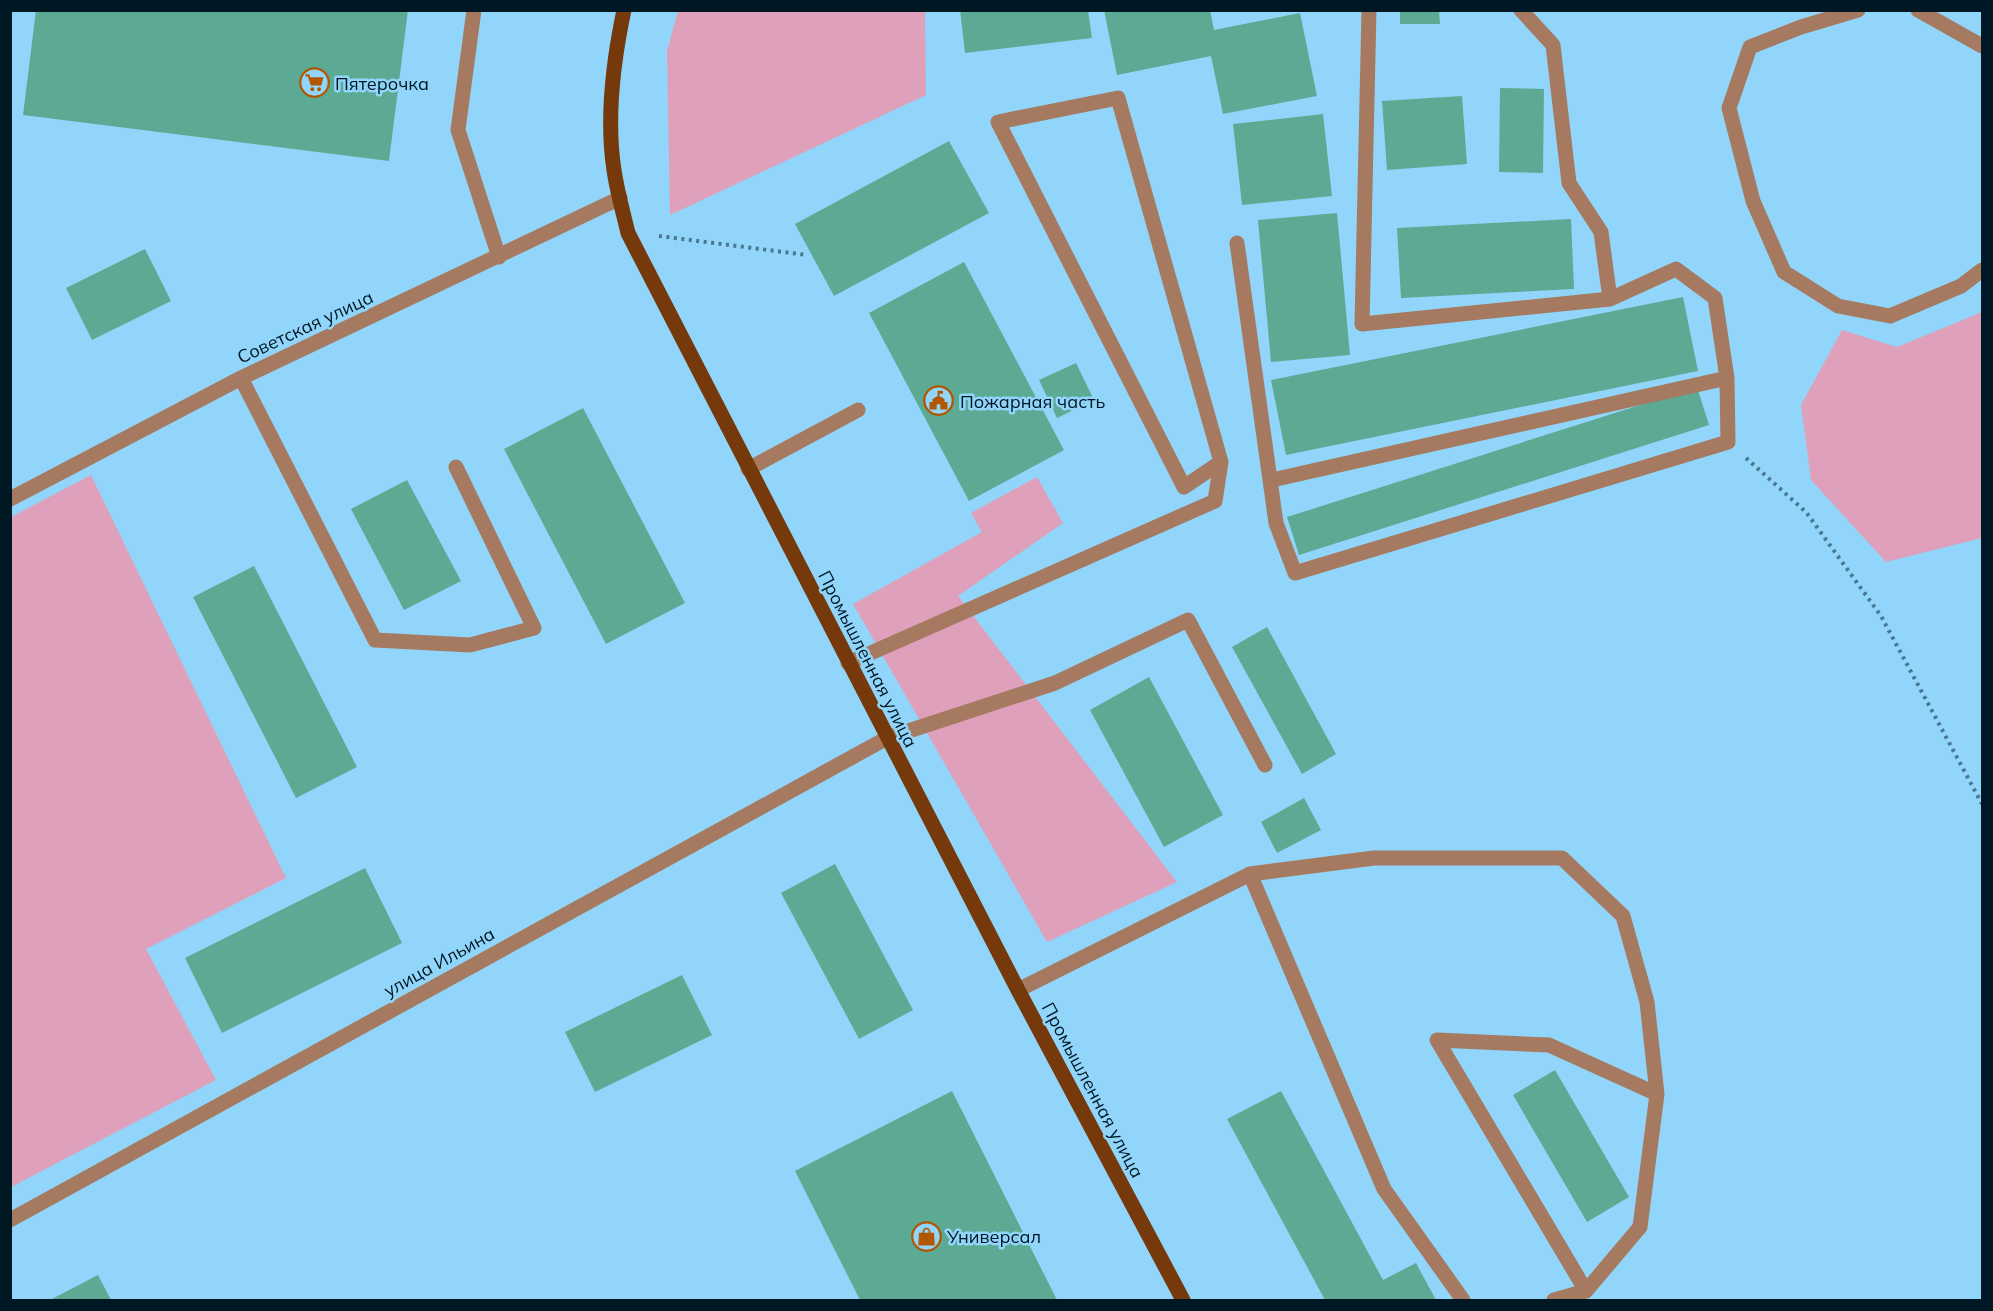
<svg xmlns="http://www.w3.org/2000/svg" width="1993" height="1311" viewBox="0 0 1993 1311" font-family="Mulish,sans-serif">
<style>
.green{fill:#dea0ba}
.building{fill:#5caa93}
.lines{fill:none;stroke-linecap:round;stroke-linejoin:round}
.path{stroke:#49778f;stroke-width:4;stroke-dasharray:3 4.5;stroke-linecap:butt}
.minor{stroke:#a67a60;stroke-width:15}
.major{stroke:#75390b;stroke-width:15}
.labels{text-anchor:middle;dominant-baseline:central;stroke-width:5;stroke-linejoin:round;paint-order:stroke}
.poi-label{font-size:18px;fill:#001724;stroke:#91d6fa;text-anchor:start}
.street-label{font-size:18px;fill:#001724;stroke:#91d6fa}
</style>
<rect width="100%" height="100%" fill="#91d6fa"/>
<path class="green" d="M678,11H925L926,95L670,215L667,51Z
M1982,312V538L1886,562L1811,480L1801,405L1842,330L1897,347Z
M91,475L286,878L146,949L216,1080L11,1187V517Z
M1037,477L1063,523L958,596L1177,882L1047,942L853,604L982,532L971,513Z"/>
<path class="building" d="M36,10H408L389,161L23,115Z
M960,10H1088L1092,38L965,53Z
M1104,10H1210L1214,30L1300,13L1317,96L1223,114L1211,56L1117,75Z
M1400,10H1439L1440,24H1400Z
M1500,88L1544,89L1543,173L1499,172Z
M1462,96L1467,164L1387,170L1382,101Z
M1323,114L1332,196L1242,205L1233,124Z
M949,141L989,213L834,296L795,224Z
M1337,213L1350,355L1271,362L1258,220Z
M1571,219L1574,289L1401,298L1397,228Z
M145,249L171,301L92,340L66,288Z
M964,262L1064,450L969,501L869,313Z
M1683,297L1698,371L1286,455L1271,380Z
M1076,363L1094,400L1057,418L1039,380Z
M1697,387L1709,425L1299,555L1287,517Z
M583,408L685,603L606,644L504,449Z
M407,480L461,581L404,610L351,509Z
M254,566L357,767L296,798L193,597Z
M1267,627L1336,754L1302,774L1232,647Z
M1149,677L1223,815L1164,847L1090,710Z
M1304,798L1321,830L1277,853L1261,822Z
M835,864L913,1010L859,1039L781,893Z
M365,868L402,943L222,1033L185,958Z
M682,975L712,1035L595,1092L565,1032Z
M1555,1070L1629,1197L1587,1222L1513,1095Z
M952,1091L1057,1300H860L795,1171Z
M1281,1091L1383,1280L1416,1263L1436,1300H1325L1227,1119Z
M98,1275L111,1300H50Z"/>
<g class="lines">
<path class="path" d="M659,236L807,255
M1746,458L1806,512L1881,616L1982,804"/>
<path class="minor" d="M474,10L458,130L499,257
M1521,10L1553,45L1569,183L1601,232L1610,299
M1858,10L1801,27L1750,47L1729,108L1753,201L1784,272L1838,306L1890,316L1961,286L1982,270
M1918,10L1982,46
M1237,243L1276,523L1295,573L1728,442L1727,378L1715,298L1676,269L1610,299L1362,324L1369,10
M241,378L375,640L470,645L534,628L456,467
M748,469L858,410
M1272,480L1727,378
M10,499L241,378L620,198
M848,663L1215,501L1221,462L1118,98L998,122L1184,487L1221,462
M1018,990L1250,874
M10,1220L887,738L1055,683L1188,620L1265,765
M1586,1291L1437,1040L1549,1045L1657,1094
M1463,1300L1384,1189L1250,874L1374,858H1562L1623,916L1647,1002L1657,1094L1640,1227L1586,1291L1554,1300"/>
<path class="major" d="M624,10C613,62 606,118 614,170C617,191 623,212 628,233L1018,990L1183,1300"/>
</g>
<defs>
<symbol id="supermarket-ring" viewBox="-11 -11 22 22"><circle r="9.5" fill="#91d6fa" stroke="#b35600" stroke-width="1.5"/><path d="M-6-5.5h2.5l.6 2H6L4.5 2H-2.5L-4.4-4H-6ZM-1.5 3.2a1.3 1.3 0 1 0 .1 0ZM3 3.2a1.3 1.3 0 1 0 .1 0Z" fill="#b35600"/></symbol>
<symbol id="civic-ring" viewBox="-11 -11 22 22"><circle r="9.5" fill="#91d6fa" stroke="#b35600" stroke-width="1.5"/><path d="M-.6-6.5H3V-4.5H.6V-3L4-1V1h2V6H-6V1h2V-1L-.6-3ZM-1.2 2.5V6h2.4V2.5Z" fill="#b35600"/></symbol>
<symbol id="shop-ring" viewBox="-11 -11 22 22"><circle r="9.5" fill="#91d6fa" stroke="#b35600" stroke-width="1.5"/><path d="M-5-2.5h2.3a2.7 3.5 0 0 1 5.4 0H5L5.5 6h-11ZM-1.5-2.5h3a1.5 2.3 0 0 0-3 0Z" fill="#b35600"/></symbol>
</defs>
<g fill-rule="evenodd">
<use href="#supermarket-ring" x="298" y="66" width="33" height="33"/>
<use href="#civic-ring" x="922" y="384" width="33" height="33"/>
<use href="#shop-ring" x="910" y="1220" width="33" height="33"/>
</g>
<g class="labels">
<g class="poi-label">
<text x="335" y="83">Пятерочка</text>
<text x="960" y="401">Пожарная часть</text>
<text x="947" y="1236">Универсал</text>
</g>
<g class="street-label">
<text transform="translate(305 327) rotate(-25)">Советская улица</text>
<text transform="translate(868 659) rotate(63)">Промышленная улица</text>
<text transform="translate(439 962) rotate(-29)">улица Ильина</text>
<text transform="translate(1093 1090) rotate(62)">Промышленная улица</text>
</g>
</g>
<rect width="1993" height="1311" fill="none" stroke="#001724" stroke-width="24"/>
</svg>
